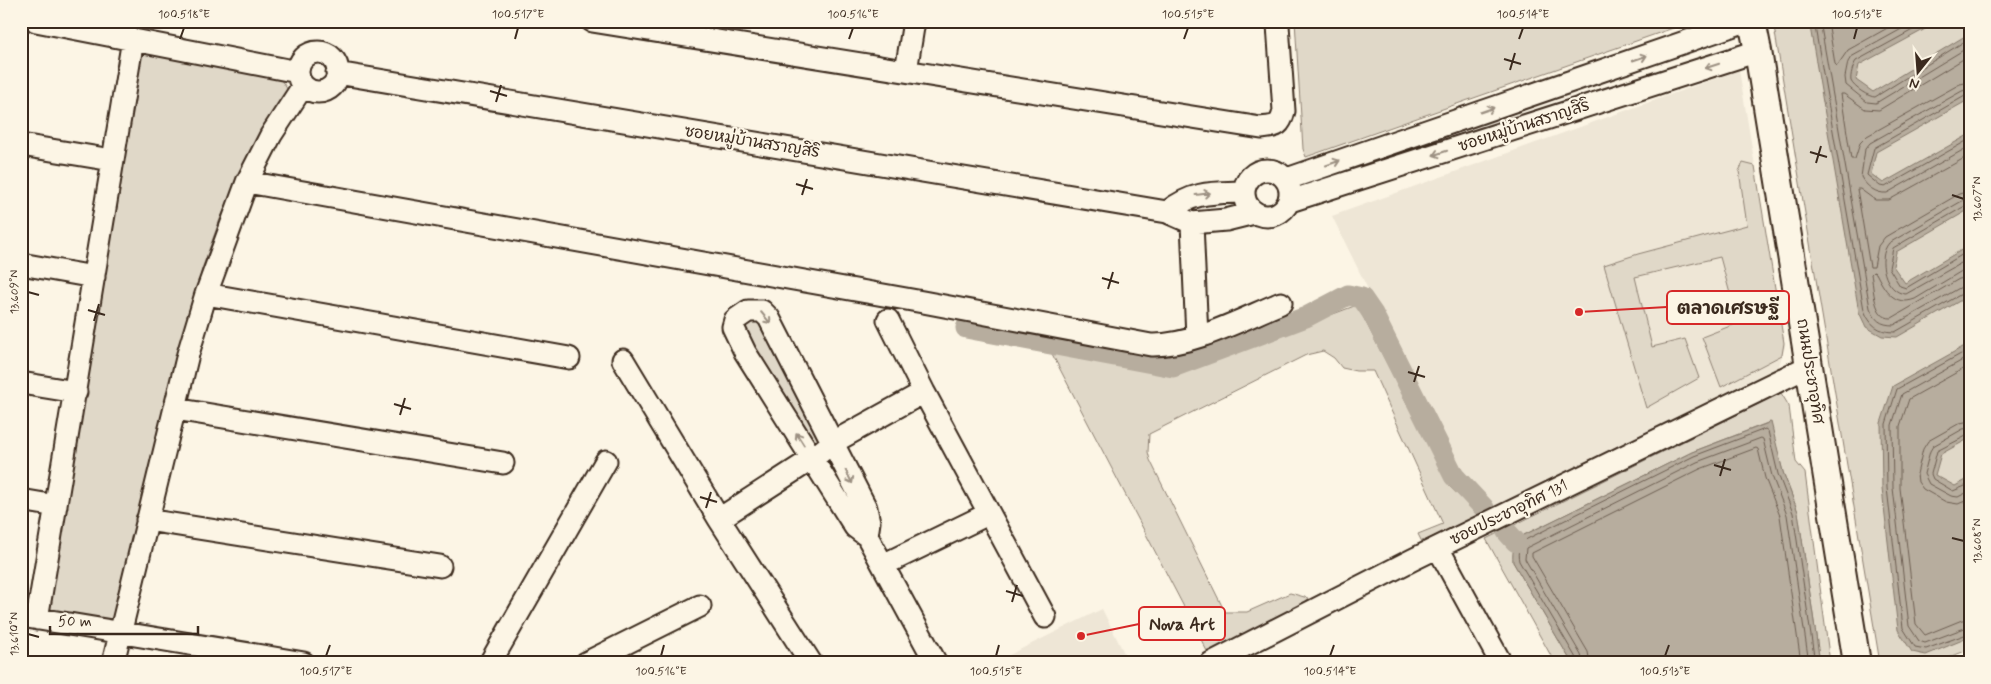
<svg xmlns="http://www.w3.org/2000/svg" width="1991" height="684" viewBox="0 0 1991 684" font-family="Mynerve,'Playpen Sans Thai',sans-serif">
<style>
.built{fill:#eee6d6}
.green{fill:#e0d8c8;stroke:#8e8173}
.water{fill:#b7ad9e;stroke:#85796b}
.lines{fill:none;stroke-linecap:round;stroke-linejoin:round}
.shore{stroke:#6d5e51;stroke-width:1}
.canal{stroke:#b7ad9e;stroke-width:21}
.minor-casing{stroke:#3b2a1e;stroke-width:25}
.major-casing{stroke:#3b2a1e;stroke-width:30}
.minor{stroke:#fcf5e5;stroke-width:21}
.major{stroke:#fcf5e5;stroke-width:26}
.oneway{stroke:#9c9082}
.ticks{fill:none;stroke:#3b2a1e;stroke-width:2}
.labels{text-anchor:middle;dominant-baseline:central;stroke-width:4.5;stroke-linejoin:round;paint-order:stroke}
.street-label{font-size:16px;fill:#3b2a1e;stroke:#fcf5e5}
.leader{fill:none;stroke:#d62828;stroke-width:2}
.callout-dot{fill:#d62828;stroke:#fcf5e5;stroke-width:2}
.callout{fill:#fcf5e5;stroke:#d62828;stroke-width:2}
.callout-label{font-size:18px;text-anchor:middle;font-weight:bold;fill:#3b2a1e}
.neatline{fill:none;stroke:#3b2a1e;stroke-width:2}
.ticks-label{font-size:12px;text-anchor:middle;fill:#3b2a1e}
</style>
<rect width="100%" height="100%" fill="#fcf5e5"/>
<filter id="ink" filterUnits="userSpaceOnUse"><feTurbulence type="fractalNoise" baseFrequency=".02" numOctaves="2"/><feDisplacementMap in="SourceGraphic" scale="10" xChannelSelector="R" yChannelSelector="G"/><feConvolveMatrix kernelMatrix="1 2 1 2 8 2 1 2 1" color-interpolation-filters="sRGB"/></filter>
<g filter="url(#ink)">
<path class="built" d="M1739,70L1785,346L1779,366L1479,515L1332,216Z
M1102,609L1129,663H993Z"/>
<path class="green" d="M1295,21H1693L1306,157L1303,149Z
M1773,21H1970V649L1935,663H1880Z
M144,50L281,80L288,90L250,155L220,219L202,269L115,620L78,616L50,609L139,57Z
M1743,163L1755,166L1784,343L1782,355L1721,387L1702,337L1738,323L1720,257L1635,277L1652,347L1685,339L1699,378L1646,408L1604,265L1638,254L1747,225L1739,171Z
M1357,305L1450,487L1479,515L1422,542L1418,534L1443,524L1373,371H1356L1342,368L1334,358L1323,351L1306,355L1149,434L1148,452L1150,460L1225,612H1247L1290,593L1308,598L1303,609L1208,653L1050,350L1074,356L1169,373L1222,356Z
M750,316L761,320L821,437L813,442L739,324Z
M1781,393L1789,406L1796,462L1805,473L1830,663H1820L1798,512L1783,472L1770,422L1692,452L1524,535L1516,542L1513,562L1572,663H1555L1486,539Z"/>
<path class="water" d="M1809,21H1940L1859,65L1856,80L1873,92L1970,33V99L1876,152L1871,174L1883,183L1970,134V209L1896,252L1893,266L1905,283L1970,245V295L1897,337L1882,336L1866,327L1859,312Z
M1970,343V438L1941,454L1935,475L1955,486L1970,478V637L1926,655L1912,652L1898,630L1882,489L1881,423L1893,386Z
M1771,422L1783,472L1798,512L1820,663H1572L1513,562C1512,549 1514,543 1524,535L1692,452Z"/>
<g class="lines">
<path class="shore" d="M1814,21L1864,310C1870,325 1878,332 1895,332L1965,292L1970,291
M1820,21L1870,308C1875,320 1880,325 1894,325L1963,286L1970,285
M1828,21L1835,64L1837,66L1848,50L1900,21
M1916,21L1851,57L1848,62L1845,77L1846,85L1867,102L1876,103L1970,46
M1929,21L1856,61C1853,65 1850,76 1851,81C1854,88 1869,97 1875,97L1970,38
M1970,55L1879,110L1865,109L1844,94H1841L1851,159H1855L1860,143L1867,136L1960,84L1970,82
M1970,89L1962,91L1870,143L1865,149L1861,177C1866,186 1876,194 1887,193L1970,146
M1970,95L1965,96L1874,148L1867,175L1880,186L1885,187L1970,139
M1970,155L1889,200H1875L1860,189H1857L1870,267H1874L1878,246L1885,237L1959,194L1970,191
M1970,199L1962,201L1889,243C1876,258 1885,293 1906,294L1970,258
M1970,205L1965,206L1893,248L1889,268L1900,286L1906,288L1970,250
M1970,266L1915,299C1894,307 1884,289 1876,273L1873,272L1871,274C1874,288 1873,319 1892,318L1959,279L1970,277
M1970,349L1897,389L1886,424L1887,488L1903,628L1915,647L1926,649L1970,633
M1970,356L1902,394L1892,425L1893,488L1909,626L1919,641L1925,643L1970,626
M1970,365L1909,399L1900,426V488L1916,624L1925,635L1962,620L1970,619
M1970,421L1960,423L1928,441L1923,449L1917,474L1918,482L1923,489L1946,502L1958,504L1970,499
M1970,428L1963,429L1933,446L1930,451L1924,474L1929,484L1951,496L1958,497L1970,491
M1970,434L1937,451L1931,474L1933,479L1953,491L1970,484
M1576,663V658L1519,561C1517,551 1519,545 1527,539L1694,456L1765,429L1768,431L1778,474L1793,513L1815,663
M1583,663L1581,655L1525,559L1526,548L1697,462L1761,438L1763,439L1772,476L1787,515L1809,663
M1590,663L1588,652L1532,556V553L1700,469L1756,448L1758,449L1765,478L1780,516L1801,663"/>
<path class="canal" d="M966,328L1173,367L1306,317L1348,295L1362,298L1373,314L1454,476L1484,508
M1507,532L1516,542"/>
<defs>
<path id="minor" d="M36,21L298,72
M592,21L1261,128C1276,126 1280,127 1284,111L1278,25L1276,21
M298 72a20 20 0 1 1 40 0a20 20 0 1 1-40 0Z
M906,71L914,21
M337,73L1167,212L1192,223L1226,220L1254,213
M21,145L112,160
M1244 193a23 23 0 1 1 46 0a23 23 0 1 1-46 0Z
M1287,179L1746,21
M247,182L923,302L1151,345C1192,346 1242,319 1281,303
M1290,201L1758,51
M1167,212C1194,191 1212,193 1244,192
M1192,223L1197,337
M21,264L94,277
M206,294L569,358
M888,320L924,392L1045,617
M623,360L719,519L811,663
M21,383L76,392
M175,409L503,463
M21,500L56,506
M719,519L812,459L832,443L924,392
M147,520L440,566
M867,536L869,522L866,508L769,318L762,311H748L735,320L733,327L745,352L855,527L867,536L936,663
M1438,548L1501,663
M883,565L988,514
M21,616L304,663
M37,619L133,39
M113,663L188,354L206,294L247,182L271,135L303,86
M490,663L606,461
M586,663L700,606
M1211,663L1412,560L1809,366"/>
<path id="major" d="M1752,21L1758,51L1857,663"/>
</defs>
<use href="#minor" class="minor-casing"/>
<use href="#major" class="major-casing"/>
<use href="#minor" class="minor"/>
<use href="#major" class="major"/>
</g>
<defs><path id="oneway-shaft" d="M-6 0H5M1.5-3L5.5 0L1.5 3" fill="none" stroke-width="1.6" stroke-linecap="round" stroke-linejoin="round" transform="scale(1.25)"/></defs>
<g class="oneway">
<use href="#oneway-shaft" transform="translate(1640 58) rotate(-19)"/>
<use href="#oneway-shaft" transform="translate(1712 66) rotate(162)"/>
<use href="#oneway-shaft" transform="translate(1487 110) rotate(-19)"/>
<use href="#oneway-shaft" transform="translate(1440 153) rotate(162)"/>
<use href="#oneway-shaft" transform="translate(1333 163) rotate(-19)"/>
<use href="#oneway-shaft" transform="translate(1203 194) rotate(-7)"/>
<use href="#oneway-shaft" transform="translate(766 318) rotate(50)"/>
<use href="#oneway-shaft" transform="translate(800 439) rotate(-122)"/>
<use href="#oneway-shaft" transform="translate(849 477) rotate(63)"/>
</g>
</g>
<path class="ticks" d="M180,39L184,28M515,39L518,28M849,39L853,28M1184,39L1188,28M1519,39L1523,28M1854,39L1857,28M1504,59L1521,64M1510,70L1515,53M490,91L507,96M496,102L501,85M1810,152L1827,157M1816,163L1821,146M796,184L813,189M802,195L807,179M1952,195L1964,199M1102,278L1119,283M1108,289L1113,272M28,292L39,295M88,310L105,315M94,321L99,304M1408,372L1425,377M1414,382L1419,366M394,404L411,409M400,415L405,398M1714,465L1731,470M1720,476L1725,459M700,497L717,502M706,508L711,492M1952,538L1964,541M1006,591L1023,596M1012,602L1017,585M28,634L39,637M326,656L330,645M661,656L664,645M996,656L999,645M1330,656L1334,645M1665,656L1669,645"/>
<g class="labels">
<g class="street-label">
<text transform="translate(1524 126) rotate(-18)">ซอยหมู่บ้านสราญสิริ</text>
<text transform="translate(752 142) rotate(9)">ซอยหมู่บ้านสราญสิริ</text>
<text transform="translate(1810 371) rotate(81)">ถนนประชาอุทิศ</text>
<text transform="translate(1509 513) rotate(-26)">ซอยประชาอุทิศ 131</text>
</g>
</g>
<path class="leader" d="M1579 312L1667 307M1081 636L1139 624"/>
<g class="callout-dot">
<circle cx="1579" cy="312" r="5"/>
<circle cx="1081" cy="636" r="5"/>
</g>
<g class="callout">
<rect x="1667" y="291" width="122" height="33" rx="5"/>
<rect x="1139" y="607" width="86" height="33" rx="5"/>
</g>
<g class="callout-label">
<text x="1728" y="314">ตลาดเศรษฐี</text>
<text x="1182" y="630">Nova Art</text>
</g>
<rect width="1991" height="684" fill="none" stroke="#fcf5e5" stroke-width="55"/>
<g transform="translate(1918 72) rotate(197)" stroke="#fcf5e5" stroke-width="4" paint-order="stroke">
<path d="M0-4L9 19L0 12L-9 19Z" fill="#3b2a1e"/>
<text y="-8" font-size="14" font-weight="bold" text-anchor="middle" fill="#3b2a1e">N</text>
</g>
<path d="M50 626v8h148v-8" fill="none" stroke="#3b2a1e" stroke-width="2.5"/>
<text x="58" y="626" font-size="15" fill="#3b2a1e" stroke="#fcf5e5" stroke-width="4" paint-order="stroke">50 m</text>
<rect x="28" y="28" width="1936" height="628" class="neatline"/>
<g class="ticks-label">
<text x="184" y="18">100.518°E</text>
<text x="518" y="18">100.517°E</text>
<text x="853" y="18">100.516°E</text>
<text x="1188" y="18">100.515°E</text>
<text x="1523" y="18">100.514°E</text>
<text x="1857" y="18">100.513°E</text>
<text transform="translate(1977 199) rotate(-90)" y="4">13.607°N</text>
<text transform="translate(14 292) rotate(-90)" y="4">13.609°N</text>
<text transform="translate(1977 541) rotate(-90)" y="4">13.608°N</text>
<text transform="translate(14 634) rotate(-90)" y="4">13.610°N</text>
<text x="326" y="675">100.517°E</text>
<text x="661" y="675">100.516°E</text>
<text x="996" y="675">100.515°E</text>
<text x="1330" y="675">100.514°E</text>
<text x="1665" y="675">100.513°E</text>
</g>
</svg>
